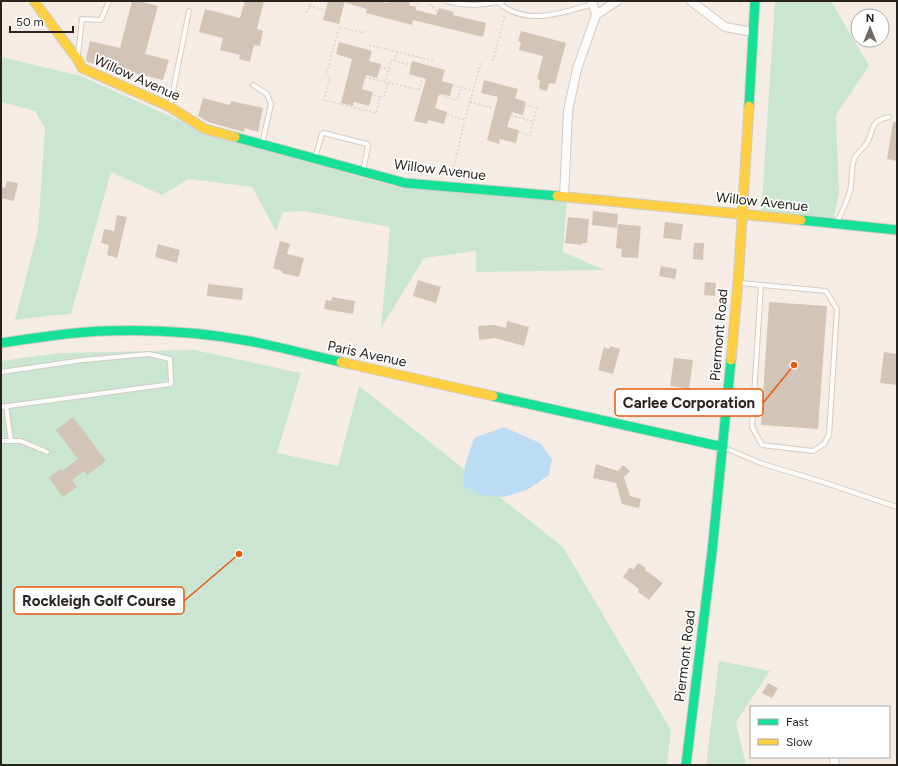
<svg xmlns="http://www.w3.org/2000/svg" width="898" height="766" viewBox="0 0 898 766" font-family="Figtree,sans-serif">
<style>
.green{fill:#cae6d2}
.water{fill:#bbdcf2}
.building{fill:#d2c5b7}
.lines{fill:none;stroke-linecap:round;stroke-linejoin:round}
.lane-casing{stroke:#d2cbc5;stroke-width:6}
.street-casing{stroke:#d2cbc5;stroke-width:10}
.fast-casing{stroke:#d2cbc5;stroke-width:11}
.slow-casing{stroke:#d2cbc5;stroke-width:11}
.path{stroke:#d6d4d1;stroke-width:1.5;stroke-dasharray:2 2;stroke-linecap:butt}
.lane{stroke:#fefcfb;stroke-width:4}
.street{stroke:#fefcfb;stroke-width:8}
.fast{stroke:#16e098;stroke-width:9}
.slow{stroke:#ffcf43;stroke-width:9}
.labels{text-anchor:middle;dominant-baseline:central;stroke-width:3.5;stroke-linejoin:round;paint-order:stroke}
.street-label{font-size:14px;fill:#28231e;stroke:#fff}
.leader{fill:none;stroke:#e8590c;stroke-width:1.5}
.callout-dot{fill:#e8590c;stroke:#fff;stroke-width:1.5}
.callout{fill:#fff;stroke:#e8590c;stroke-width:1.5}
.callout-label{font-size:15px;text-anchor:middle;font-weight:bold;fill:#28231e}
</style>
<rect width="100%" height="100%" fill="#f5ede5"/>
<path class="green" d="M775,1H831L869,66L836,115L839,193L832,227L761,216Z
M1,57L81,76L218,138L393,186L567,197L563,252L605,270L476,272V251L424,258L381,328L390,227L304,211L283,212L276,231L252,187L189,179L162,195L111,172L71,314L55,315L15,320L38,231L45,128L35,111L1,102Z
M194,350L301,373L277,453L338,466L359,386L563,547L671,730L667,765H1V361L59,353Z
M719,661L770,671L736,722L746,765H706Z"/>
<path class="water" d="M504,427L540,443L552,459L549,475L527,490L504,497L481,495L463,486L465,466L474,438Z"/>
<path class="building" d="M132,1H139L158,6L145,54L169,60L163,80L87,62L86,59L90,41L120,48Z
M245,1H264L257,29L263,31L260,46L254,45L250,62L239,59L240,55L220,50L223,38L199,32L205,9L240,18Z
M328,1H345L339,24L323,20Z
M346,1H378L388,3V1H411L409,5L416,7V10L436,15L439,8L454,12L453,15L486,23L483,37L413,20L412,25L366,13L367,9L346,3Z
M521,31L566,43L555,84L549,83L547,91L539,89L540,80L537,79L543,56L519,50L521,42L518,41Z
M339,42L372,51L369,61L381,64L377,78L366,75L362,89L373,92L369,106L354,102L353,106L341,103L352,59L336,54Z
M412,61L445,70L442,81L453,84L450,96L439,94L435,108L447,112L444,124L428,120L427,124L414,121L426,79L409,74Z
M484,80L518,89L515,98L526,102L523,115L512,112L507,127L519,130L516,143L500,139L499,144L487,140L498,97L481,93Z
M203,98L230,105L231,101L263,108L258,132L245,128L244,132L208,122L198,116Z
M893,122H897V161L887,159Z
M7,181L18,183L14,201L1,198V187L5,188Z
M593,211L618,214L617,228L592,225Z
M117,215L127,217L117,258L107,255L109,245L101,243L104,229L114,231Z
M568,217L589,219L587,243H582V245L565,243Z
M665,222L683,224L681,240L663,238Z
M618,224L641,226L638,258L621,257L622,249L616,248Z
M280,241L290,244L287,254L304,258L299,277L282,273V271L273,268Z
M694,243H704L703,260L693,259Z
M158,244L180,250L177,263L155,257Z
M661,266L677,269L675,279L659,276Z
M418,280L441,287L436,303L413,296Z
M705,282L716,283L715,296L704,295Z
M208,284L243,288L242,300L207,296Z
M332,297L355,301L353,314L324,309L326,300L331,301Z
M769,302L827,306L818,429L761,425Z
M507,321L529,327L524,346L495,338L479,340L478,326L494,325L506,328Z
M610,346L620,349L613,374L598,370L604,347L609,349Z
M884,352L897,354V385L880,383Z
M674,358L693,360L689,389L670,386Z
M73,417L106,461L87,475L84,471L72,480L77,487L63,497L49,478L60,469L62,471L78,459L56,430Z
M596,464L618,471L623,465L630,471L624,477L630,496L641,499L639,508L622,504L616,483L593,478Z
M638,563L646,568L645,570L663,583L649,600L638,592L639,589L623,577L630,567L633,570Z
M768,683L778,688L772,698L762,693Z"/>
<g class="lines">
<defs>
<path id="lane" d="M447,1C468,7 482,5 503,1
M498,2C525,27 562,13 593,4
M78,55L82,19L101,20L109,1
M253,85L267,94L271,104L262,144
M170,106L189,11
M315,158L322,134L324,133L367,144L368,146L363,171
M837,222C842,212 847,202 850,191C853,180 850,167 855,157C858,152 864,148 867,143C875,129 869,121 889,117
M740,283L826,291L837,309L829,435L824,444L813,451L762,445L752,427L761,285
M1,372L83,360L149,354L170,359L171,384L1,407
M6,406L11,441
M1,441H21L47,452
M725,448L763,464L823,482L897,507"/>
<path id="street" d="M691,1L725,27L753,32
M596,15L617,1
M564,197L568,111L577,69L596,15L592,1
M834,760L835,765"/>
<path id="fast" d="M749,106L755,1
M235,137L405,183L557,196
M801,220L897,230
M1,343C35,338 69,332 104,331C152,329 201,332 249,341C280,347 310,355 341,362
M493,396L723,447
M686,765L712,552L731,360"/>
<path id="slow" d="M34,1L78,60L82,68L170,107L205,129L235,137
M557,196L801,220
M731,360L738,283L749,106
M341,362L493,396"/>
</defs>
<use href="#lane" class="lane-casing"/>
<use href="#street" class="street-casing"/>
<use href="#fast" class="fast-casing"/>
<use href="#slow" class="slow-casing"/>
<path class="path" d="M427,1L437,12
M309,6L325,10
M414,7L421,1
M306,13L312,1
M363,31V33L339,27L326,76L330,77L324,100L376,113L380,97L372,95
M369,45L434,61
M394,61L397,52
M493,61L505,15
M380,67L388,69
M365,77L419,90L422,78
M453,85L473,91
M439,95L457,100L461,87
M380,97H384L388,83L385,82L391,60L411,65
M470,102L493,108
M447,114L465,120L481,62
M511,115L534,122
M518,132L530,136L537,108L526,105
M451,178L465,120"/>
<use href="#lane" class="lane"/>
<use href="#street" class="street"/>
<use href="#fast" class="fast"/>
<use href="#slow" class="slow"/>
</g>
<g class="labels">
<g class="street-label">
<text transform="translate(137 78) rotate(24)">Willow Avenue</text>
<text transform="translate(440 170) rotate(7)">Willow Avenue</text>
<text transform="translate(762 202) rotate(6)">Willow Avenue</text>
<text transform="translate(719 335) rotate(-85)">Piermont Road</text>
<text transform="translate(367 354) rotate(12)">Paris Avenue</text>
<text transform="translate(685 656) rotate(-83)">Piermont Road</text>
</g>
</g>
<path class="leader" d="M794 365L763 403M239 554L184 601"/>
<g class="callout-dot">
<circle cx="794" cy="365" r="4"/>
<circle cx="239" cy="554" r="4"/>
</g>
<g class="callout">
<rect x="615" y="389" width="148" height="27" rx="4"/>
<rect x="14" y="587" width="170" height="27" rx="4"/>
</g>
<g class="callout-label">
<text x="689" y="408">Carlee Corporation</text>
<text x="99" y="606">Rockleigh Golf Course</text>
</g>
<rect width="898" height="766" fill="none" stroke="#28231e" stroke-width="4"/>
<rect x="750" y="706" width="140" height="52" fill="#ffffff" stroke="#a9a7a5"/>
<rect x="758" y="719" width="20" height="6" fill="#16e098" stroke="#a9a7a5"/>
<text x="786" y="726" font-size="12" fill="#28231e">Fast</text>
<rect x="758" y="739" width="20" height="6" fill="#ffcf43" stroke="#a9a7a5"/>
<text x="786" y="746" font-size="12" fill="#28231e">Slow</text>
<g transform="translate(870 28)"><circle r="19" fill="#ffffff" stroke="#a9a7a5"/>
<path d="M0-3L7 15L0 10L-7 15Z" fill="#706a64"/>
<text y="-6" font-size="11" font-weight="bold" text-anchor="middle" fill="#28231e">N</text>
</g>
<path d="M10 26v6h63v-6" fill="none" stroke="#28231e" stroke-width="2"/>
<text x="16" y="26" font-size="12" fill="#28231e" stroke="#ffffff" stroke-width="3" paint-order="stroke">50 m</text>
</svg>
